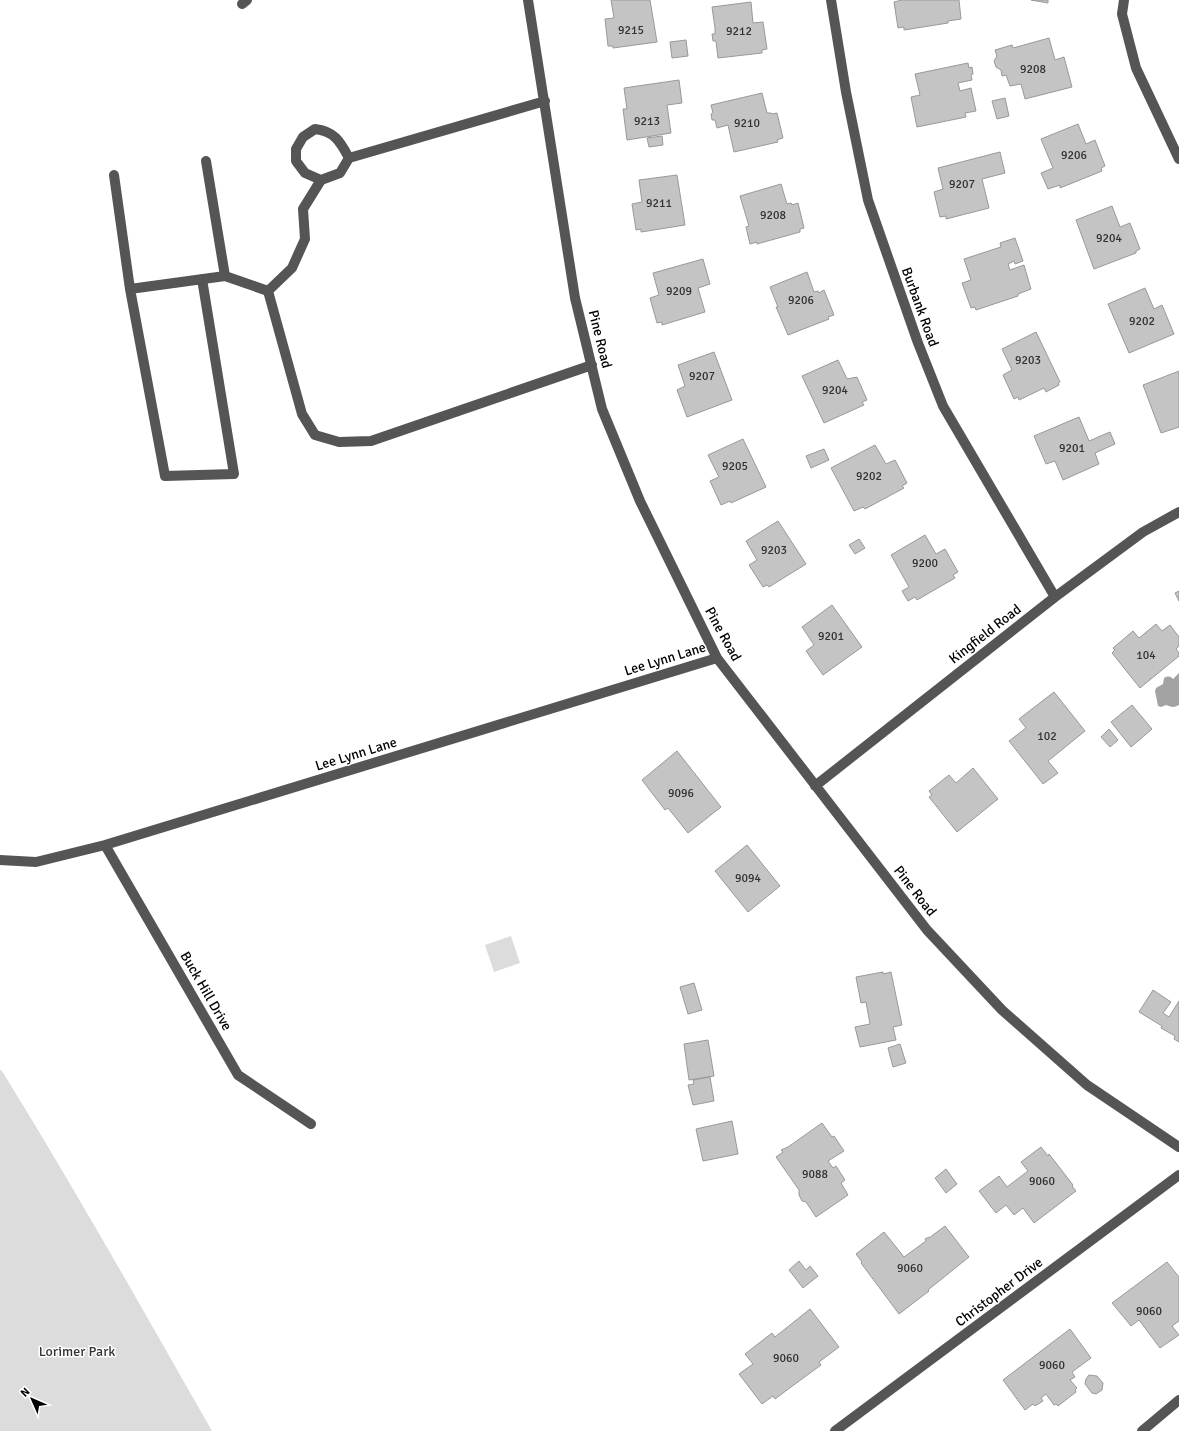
<svg xmlns="http://www.w3.org/2000/svg" width="1179" height="1431" viewBox="0 0 1179 1431" font-family="Signika,sans-serif">
<style>
.green{fill:#dcdcdc}
.water{fill:#a3a3a3}
.building{fill:#c4c4c4;stroke:#999}
.lines{fill:none;stroke-linecap:round;stroke-linejoin:round}
.minor{stroke:#555;stroke-width:10}
.labels{text-anchor:middle;dominant-baseline:central;stroke-width:3;stroke-linejoin:round;paint-order:stroke}
.number-label{font-size:12px;fill:#313131}
.street-label{font-size:14px;fill:#000;stroke:#fff}
.park-label{font-size:14px;fill:#333;stroke:#fff}
</style>
<rect width="100%" height="100%" fill="#fff"/>
<path class="green" d="M511,936L520,963L494,972L485,945Z
M0,1070L2,1071C75,1189 143,1310 212,1431H0Z"/>
<path class="water" d="M1179,673V705C1174,708 1171,707 1166,705L1161,707L1158,706L1155,691L1156,688L1163,684L1164,678C1168,676 1170,676 1173,679Z"/>
<path class="building" d="M611,0H650L657,42L613,48V46H608L605,19L614,18Z
M902,0H959L961,19L948,21V23L904,30V27L898,28L894,2Z
M1031,0H1048V3Z
M751,2L753,23L763,22L767,49L762,50V53L718,58L716,41H713L712,34H715V28L712,7Z
M1049,38L1055,60L1064,57L1072,87L1025,99L1021,84L1010,86L1006,75L1002,76L1001,70L996,67L994,61L997,56L995,50L1012,45L1013,48Z
M686,40L688,56L672,58L670,42Z
M968,63L969,68L972,67L973,74L971,75L972,80L958,83L960,91L971,88L976,111L965,113L966,117L917,127L911,97L920,95L915,74Z
M679,80L682,103L667,105L671,133L627,140L623,109H627L624,88Z
M762,93L767,113H771L772,114L777,113L783,138L777,140L778,142L734,152L728,125L717,128L715,120H712L711,114L713,113L711,105Z
M1005,98L1009,116L997,119L992,101Z
M1078,124L1086,144L1095,140L1105,166L1101,168L1102,171L1060,188V185L1048,189L1041,173L1053,168L1041,139Z
M662,136L663,145L649,147L647,138Z
M1000,152L1005,173L982,179L989,208L946,219V216L940,217L934,192L943,189L938,168Z
M677,175L685,225L641,232V229L636,230L632,204L642,202L639,180Z
M781,184L787,204L791,203L792,205L798,203L804,228L800,229V232L757,244V242L750,244L746,227L749,226L740,196Z
M1112,206L1120,227L1130,223L1140,249L1136,251V253L1094,269L1076,220Z
M1015,238L1023,261L1015,264L1014,261L1008,264L1010,270L1024,265L1031,289L1018,294V296L976,310L975,307L971,308L962,283L971,280L964,259L1001,247L1000,243Z
M703,259L710,284L698,288L705,312L662,325V322L657,323L650,298L659,295L653,273Z
M807,272L814,292L818,291L819,293L824,290L834,315L828,317L829,319L788,335L776,307H778L770,287Z
M1145,288L1154,309L1162,305L1174,334L1129,353L1108,304Z
M1036,332L1060,382L1058,383L1059,385L1046,392L1044,388L1019,400L1018,397L1014,399L1003,375L1012,370L1002,349Z
M714,352L732,400L687,417L677,390L685,386L678,365Z
M838,360L847,379L857,377L867,400L862,402L864,405L824,423L802,376Z
M1179,371V427L1161,433L1143,385Z
M1079,417L1089,441L1110,432L1115,444L1095,453L1099,464L1063,480L1055,461L1046,464L1034,436Z
M743,439L766,487L731,503L730,501L721,505L710,481L719,477L708,455Z
M875,445L886,464L895,460L907,483L902,486L904,488L865,509L863,507L854,511L831,468Z
M824,449L829,460L811,468L806,456Z
M778,521L806,564L769,587L767,585L763,587L749,565L757,560L746,541Z
M925,535L936,554L945,549L958,572L953,575L955,578L917,600L915,597L908,601L902,591L909,587L891,555Z
M859,539L865,548L855,554L849,545Z
M1179,591V601L1175,593Z
M832,605L862,647L823,675L806,651L814,645L802,627Z
M1156,624L1162,631L1170,625L1179,637V646L1176,649L1179,653V656L1140,688L1112,653L1115,650L1113,648L1133,631L1139,638Z
M1054,692L1085,731L1048,761L1058,773L1043,784L1009,741L1026,728L1019,719Z
M1132,705L1152,729L1131,747L1111,722Z
M1109,729L1118,740L1110,747L1101,737Z
M677,751L721,807L688,833L668,808L665,810L642,780Z
M973,768L998,799L957,832L929,797L932,795L929,791L949,775L956,783Z
M747,845L780,886L748,912L715,871Z
M883,972V974L891,972L902,1025L893,1027L896,1040L860,1047L855,1027L870,1024L866,1002L861,1003L856,977Z
M694,983L702,1010L688,1014L680,987Z
M1153,990L1171,1002L1163,1013L1169,1017L1179,1001V1042L1174,1039L1175,1036L1161,1028L1162,1026L1139,1012Z
M708,1040L714,1076L689,1080L684,1044Z
M900,1044L906,1063L893,1067L888,1048Z
M710,1077L714,1101L693,1105L688,1085L694,1084L693,1080Z
M732,1121L738,1154L703,1161L696,1129Z
M822,1123L832,1137L834,1136L844,1151L828,1161L833,1168L836,1166L845,1180L841,1183L848,1195L816,1217L806,1202L802,1201L799,1195V1190L776,1157L783,1152L781,1150L788,1147Z
M1041,1147L1048,1156L1049,1154L1073,1185L1072,1186L1076,1191L1034,1223L1023,1208L1014,1215L1006,1205L996,1213L979,1191L999,1176L1007,1187L1028,1171L1021,1162Z
M946,1169L957,1184L946,1193L935,1178Z
M945,1226L969,1257L928,1290L929,1291L899,1314L861,1263L862,1262L856,1254L884,1232L904,1257L926,1241L925,1239L929,1237V1238Z
M799,1261L806,1270L810,1266L818,1276L803,1288L789,1270Z
M1167,1262L1179,1277V1321L1172,1326L1179,1335L1160,1348L1139,1320L1131,1326L1112,1303Z
M810,1309L839,1347L819,1362L821,1365L791,1387L775,1399L773,1396L762,1404L739,1374L753,1364L745,1354L772,1333L775,1337Z
M1070,1329L1091,1358L1072,1372L1075,1377L1070,1380L1077,1388L1075,1390L1076,1392L1058,1406L1056,1404L1054,1405L1046,1394L1041,1398L1043,1401L1035,1406L1033,1404L1025,1410L1003,1380Z
M1089,1375L1097,1376L1103,1383L1102,1390L1096,1394L1092,1393L1085,1384L1086,1379Z"/>
<g class="lines">
<path class="minor" d="M528,0L575,298L602,409L640,501L717,658L927,930L1002,1010L1087,1085L1179,1147
M831,0L846,92L868,200L918,343L943,406L1055,597
M1124,0L1122,14L1136,68L1179,159
M242,4L247,0
M206,161L225,276L268,291L292,268L305,239L303,209L321,180L340,173L349,158L545,101
M114,175L130,289L225,276
M321,180L305,173L296,161V149L303,137L315,129C334,131 340,141 349,158
M130,289L165,476L234,474L202,279
M268,291L302,414L315,435L339,442L371,441L592,365
M815,786L1055,597L1143,532L1179,512
M105,845L238,1075L311,1124
M0,860L36,862L105,845L717,658
M835,1431L1179,1175
M1142,1431L1179,1400"/>
</g>
<g class="labels">
<g class="number-label">
<text x="631" y="30">9215</text>
<text x="739" y="31">9212</text>
<text x="1033" y="69">9208</text>
<text x="647" y="121">9213</text>
<text x="747" y="123">9210</text>
<text x="1074" y="155">9206</text>
<text x="962" y="184">9207</text>
<text x="659" y="203">9211</text>
<text x="773" y="215">9208</text>
<text x="1109" y="238">9204</text>
<text x="679" y="291">9209</text>
<text x="801" y="300">9206</text>
<text x="1142" y="321">9202</text>
<text x="1028" y="360">9203</text>
<text x="702" y="376">9207</text>
<text x="835" y="390">9204</text>
<text x="1072" y="448">9201</text>
<text x="735" y="466">9205</text>
<text x="869" y="476">9202</text>
<text x="774" y="550">9203</text>
<text x="925" y="563">9200</text>
<text x="831" y="636">9201</text>
<text x="1146" y="655">104</text>
<text x="1047" y="736">102</text>
<text x="681" y="793">9096</text>
<text x="748" y="878">9094</text>
<text x="815" y="1174">9088</text>
<text x="1042" y="1181">9060</text>
<text x="910" y="1268">9060</text>
<text x="1149" y="1311">9060</text>
<text x="786" y="1358">9060</text>
<text x="1052" y="1365">9060</text>
</g>
<g class="street-label">
<text transform="translate(920 307) rotate(70)">Burbank Road</text>
<text transform="translate(600 339) rotate(76)">Pine Road</text>
<text transform="translate(723 634) rotate(61)">Pine Road</text>
<text transform="translate(985 634) rotate(-38)">Kingfield Road</text>
<text transform="translate(665 659) rotate(-17)">Lee Lynn Lane</text>
<text transform="translate(356 754) rotate(-17)">Lee Lynn Lane</text>
<text transform="translate(915 891) rotate(52)">Pine Road</text>
<text transform="translate(206 991) rotate(60)">Buck Hill Drive</text>
<text transform="translate(999 1292) rotate(-37)">Christopher Drive</text>
</g>
<g class="park-label">
<text x="77" y="1351">Lorimer Park</text>
</g>
</g>
<g transform="translate(32 1399) rotate(315)" stroke="#ffffff" stroke-width="3" paint-order="stroke">
<path d="M0-3L7 15L0 10L-7 15Z" fill="#000000"/>
<text y="-6" font-size="11" font-weight="bold" text-anchor="middle" fill="#000000">N</text>
</g>
</svg>
